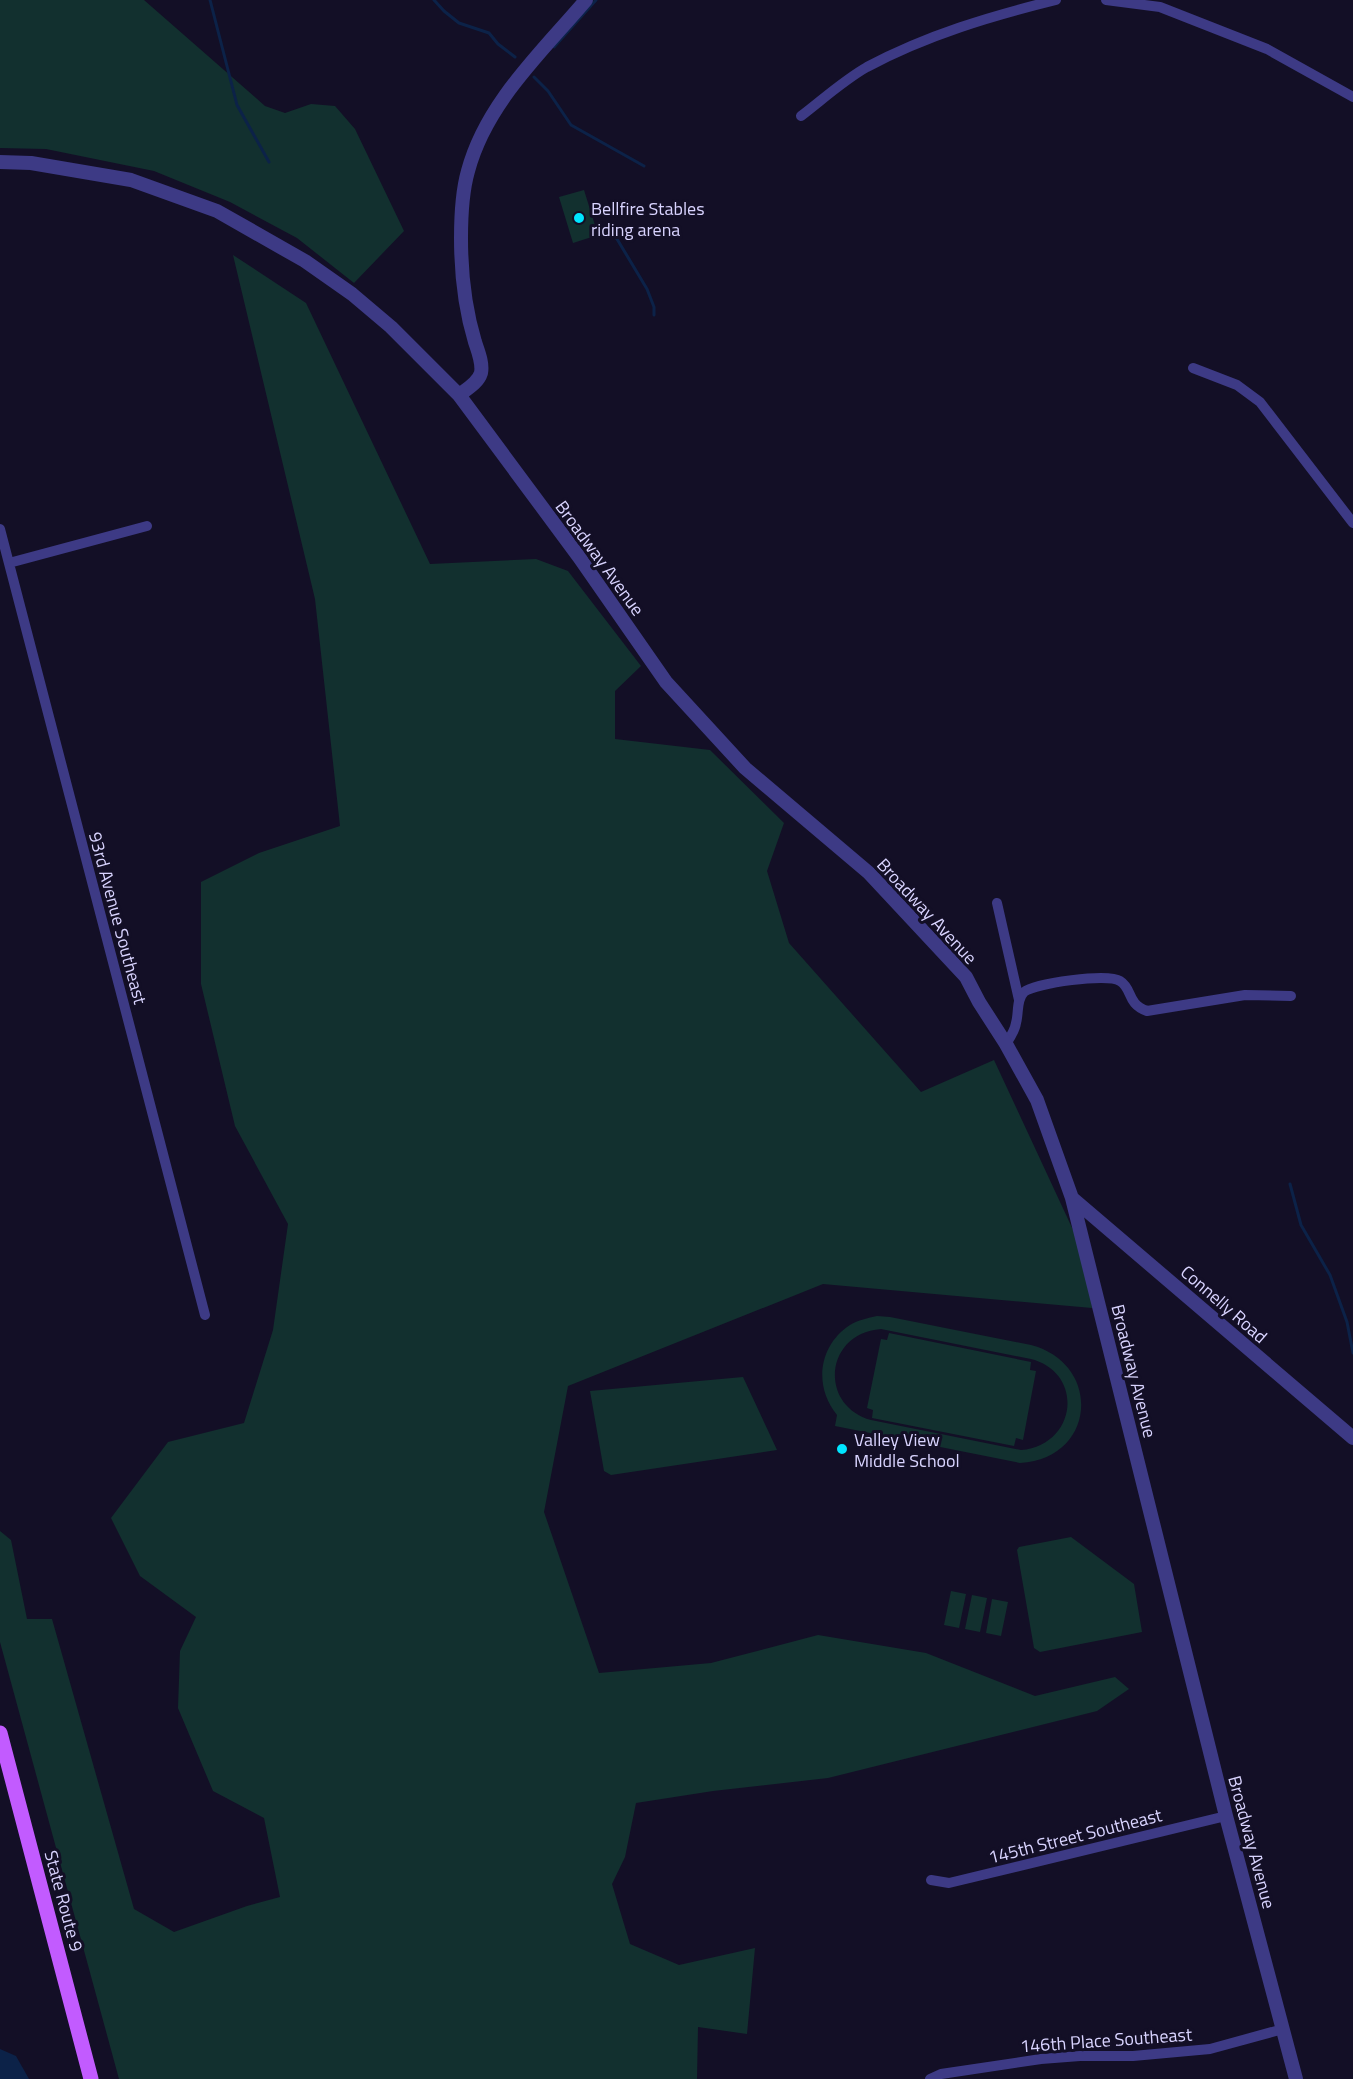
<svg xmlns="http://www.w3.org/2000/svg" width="1353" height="2079" viewBox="0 0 1353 2079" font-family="'Titillium Web',sans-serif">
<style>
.green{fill:#12302f;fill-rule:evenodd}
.water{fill:#0c2248}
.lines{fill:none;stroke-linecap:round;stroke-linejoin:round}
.stream{stroke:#0c2248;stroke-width:3}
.minor{stroke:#3d3a85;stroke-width:10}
.tertiary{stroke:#3d3a85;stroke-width:14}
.primary{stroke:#c25bff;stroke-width:15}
.poi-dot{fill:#00e5ff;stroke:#130f26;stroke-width:2}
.labels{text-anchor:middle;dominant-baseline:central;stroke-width:6;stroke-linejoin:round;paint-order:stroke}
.poi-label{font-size:18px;fill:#d9d4ff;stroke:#130f26;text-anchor:start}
.street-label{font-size:18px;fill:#d9d4ff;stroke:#130f26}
</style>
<rect width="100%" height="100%" fill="#130f26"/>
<path class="green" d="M0,0H144L265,106L285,113L311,104L335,106L355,129L404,231L354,283L297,238L230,202L154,171L46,149L0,148Z
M584,190L598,235L573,243L559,197Z
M233,255L306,303L430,564L536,559L568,571L641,666L615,691V739L710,750L784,823L767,871L789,943L921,1092L994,1060L1087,1260L1092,1308L823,1284L568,1386L544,1512L599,1673L711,1663L818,1635L926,1653L1035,1696L1115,1677L1129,1689L1097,1711L828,1778L713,1791L636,1803L625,1857L612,1884L630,1944L679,1965L755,1948L747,2034L698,2027L697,2079H119L0,1642V1531L11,1540L27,1619H52L134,1909L174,1932L247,1906L280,1897L264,1818L213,1791L178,1708L180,1651L196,1617L140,1576L111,1518L168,1442L244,1423L273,1330L288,1224L235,1126L201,984V882L259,853L340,826L315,599Z
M877,1316L890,1317L1031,1345C1103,1364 1096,1459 1020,1463L835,1426L837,1415C813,1386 819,1345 850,1325C858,1320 868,1318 877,1316ZM881,1329L1031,1359C1085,1373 1077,1445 1021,1450L871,1420C818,1405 825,1333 881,1329Z
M889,1333L1031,1362L1030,1370L1036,1371L1023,1440L1016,1438L1014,1446L872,1418L873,1410L867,1408L881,1339L887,1340Z
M743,1377L777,1450L611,1475L604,1471L590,1391Z
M1071,1537L1134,1584L1142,1632L1040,1652L1034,1648L1017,1550L1019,1547Z
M951,1591L966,1594L959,1628L944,1625Z
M972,1595L987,1598L980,1632L965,1629Z
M992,1599L1008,1602L1001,1636L986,1633Z"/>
<path class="water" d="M0,2049L16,2056L29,2079H0Z"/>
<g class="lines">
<path class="stream" d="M210,0L237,105L269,162
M434,0L444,11L459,23L489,33L498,44L515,57
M554,47L596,0
M534,77L548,91L571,125L644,166
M604,229H607L617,239L647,289L654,307V315
M1290,1184L1301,1225L1330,1275L1347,1322L1353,1353"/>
<path class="minor" d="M1106,0L1160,7L1267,49L1353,97
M801,116C822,100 844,80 867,67C927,35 991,16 1056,0
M1193,368L1237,385L1260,402L1353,523
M0,529L205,1315
M9,563L147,526
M997,903L1019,1000
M1006,1044C1010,1038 1015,1030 1016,1023C1019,1013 1016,1000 1024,992C1035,983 1108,973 1120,981C1133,989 1126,1003 1147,1011L1245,995L1291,996
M931,1880L949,1883L1226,1816
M930,2079L941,2074L1041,2059L1080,2056H1133L1210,2049L1283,2029"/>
<path class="tertiary" d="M0,162L31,163L131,180L217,211L305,261L352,294L391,327L459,395L579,557L666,682L745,768L869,873L966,977L979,1002L1006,1044L1037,1100L1072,1198L1226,1816L1296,2079
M459,395C467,389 478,383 481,373C483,363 478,351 475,342C465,309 461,273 461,238C461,216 462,192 468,171C486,103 542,52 586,0
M1072,1198L1353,1438"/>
<path class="primary" d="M0,1733L91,2079"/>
</g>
<g class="poi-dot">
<circle cx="579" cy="218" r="6"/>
<circle cx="842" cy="1449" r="6"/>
</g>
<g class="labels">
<g class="poi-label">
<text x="591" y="208">Bellfire Stables<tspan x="591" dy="21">riding arena</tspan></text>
<text x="854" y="1439">Valley View<tspan x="854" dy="21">Middle School</tspan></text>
</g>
<g class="street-label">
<text transform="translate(600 558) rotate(54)">Broadway Avenue</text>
<text transform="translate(927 911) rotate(47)">Broadway Avenue</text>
<text transform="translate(118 918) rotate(75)">93rd Avenue Southeast</text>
<text transform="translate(1224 1304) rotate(41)">Connelly Road</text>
<text transform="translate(1134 1371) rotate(76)">Broadway Avenue</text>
<text transform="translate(1075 1836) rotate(-14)">145th Street Southeast</text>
<text transform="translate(1252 1842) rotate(75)">Broadway Avenue</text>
<text transform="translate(64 1901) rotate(75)">State Route 9</text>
<text transform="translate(1106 2040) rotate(-4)">146th Place Southeast</text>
</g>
</g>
</svg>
